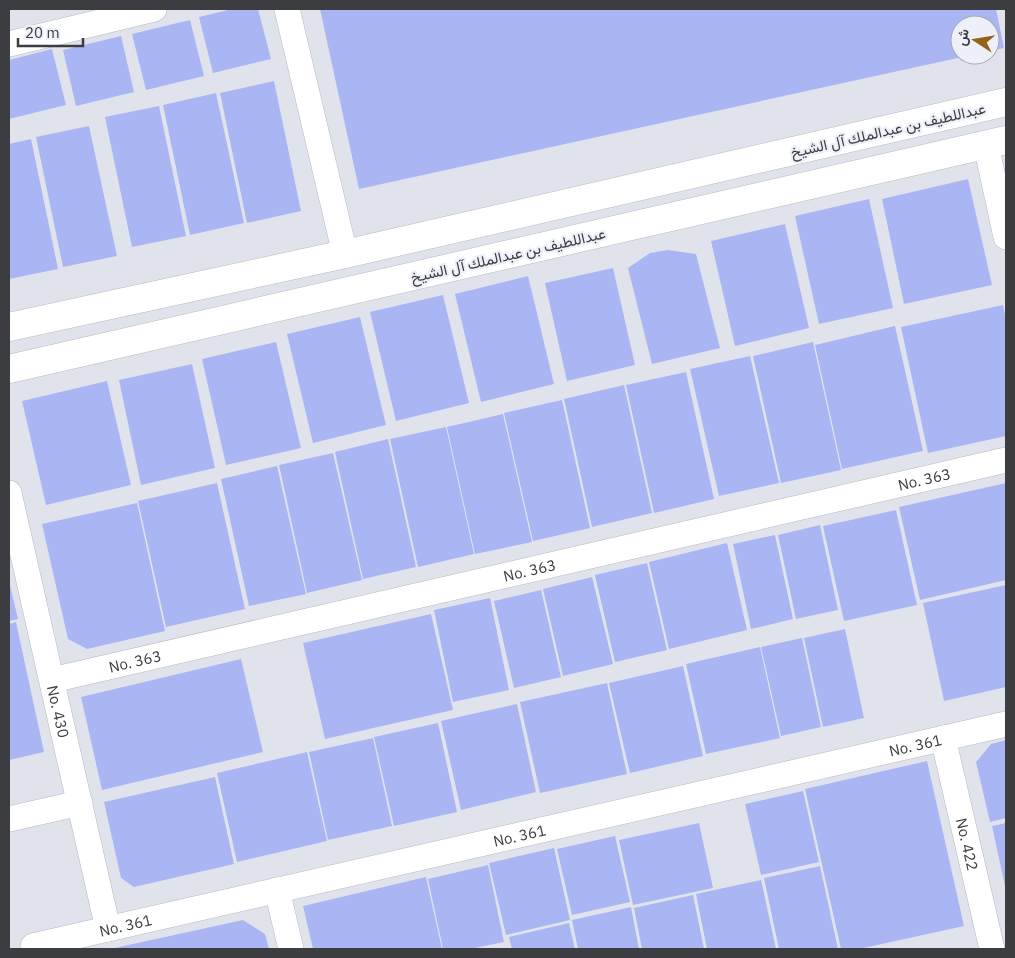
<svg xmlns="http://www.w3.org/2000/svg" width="1015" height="958" viewBox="0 0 1015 958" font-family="'IBM Plex Sans',Vazirmatn,sans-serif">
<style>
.building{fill:#aab6f3}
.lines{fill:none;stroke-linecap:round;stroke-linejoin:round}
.minor-casing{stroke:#b7b9c1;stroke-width:26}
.tertiary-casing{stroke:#b7b9c1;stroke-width:29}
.minor{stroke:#fff;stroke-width:25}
.tertiary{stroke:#fff;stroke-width:28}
.labels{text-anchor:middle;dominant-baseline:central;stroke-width:4.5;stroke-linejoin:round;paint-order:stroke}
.street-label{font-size:15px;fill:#3c3d40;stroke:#eef0f9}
</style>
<rect width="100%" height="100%" fill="#e1e3ec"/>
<path class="building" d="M232,9H258L271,59L213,73L199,17Z
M320,9H996L1004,48L990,51V25H960V55L967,56L359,189Z
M190,20L204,76L146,90L132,34Z
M121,36L134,92L76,106L63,50Z
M52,49L66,105L9,119V60Z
M274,81L301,211L247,223L220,93Z
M216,93L244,223L190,235L163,105Z
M159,106L186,236L132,247L105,117Z
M89,126L117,256L63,267L36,137Z
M31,139L58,269L9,279V144Z
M968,179L992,285L904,304L882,199Z
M869,199L893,308L819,324L795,216Z
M785,224L809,328L735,346L711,241Z
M668,250L696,254L720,348L652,364L628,268L650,253Z
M613,268L635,365L567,381L545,283Z
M528,276L554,384L481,402L455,294Z
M443,295L469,403L396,421L370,312Z
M1003,305L1006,320V436L928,453L901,327Z
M360,317L386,425L313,443L287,334Z
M895,326L923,451L842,469L815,345Z
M276,342L301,448L226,465L202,359Z
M813,342L841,470L781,483L753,356Z
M750,356L779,483L719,496L690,369Z
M192,364L215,468L141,485L119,380Z
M686,372L714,499L654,513L626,385Z
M107,381L131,485L46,505L22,401Z
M624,385L652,513L592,527L564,399Z
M562,400L590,528L533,541L504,413Z
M503,414L532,542L475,554L447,427Z
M446,427L474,554L418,567L390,439Z
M388,439L416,567L363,579L335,452Z
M333,453L362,580L307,593L279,465Z
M277,466L306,594L249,606L221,479Z
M217,483L245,609L166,627L138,501Z
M1006,483V580L920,600L899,507Z
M137,503L165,631L87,649L68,639L42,524Z
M896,510L917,605L844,621L823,526Z
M820,525L838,610L796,619L778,535Z
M775,535L793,619L751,629L733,544Z
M727,543L747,630L669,649L649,562Z
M647,563L667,650L615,662L595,575Z
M592,577L613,664L563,676L543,589Z
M9,581L18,619L9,621Z
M1006,585V687L944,701L923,603Z
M541,590L561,677L514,688L494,601Z
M490,598L509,690L453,702L434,610Z
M431,614L453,710L325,739L303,643Z
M16,622L44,752L9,760V624Z
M845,629L864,718L823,727L804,638Z
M802,638L821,727L781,736L761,647Z
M760,647L780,738L706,754L686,664Z
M241,659L263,752L102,790L81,697Z
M683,666L703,756L630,773L609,683Z
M607,683L627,774L540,793L520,702Z
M517,704L536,792L461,810L441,721Z
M438,723L457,812L394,826L374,737Z
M373,738L392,826L328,840L309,752Z
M1006,740V818L990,822L976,762L991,744Z
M307,752L327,841L237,862L217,773Z
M927,761L964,926L859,949H841L805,789Z
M215,777L234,864L134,887L121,878L104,802Z
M803,791L819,862L761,875L745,804Z
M699,823L713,888L633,905L619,840Z
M1006,823V886H1005L992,826Z
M615,836L630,902L572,915L557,849Z
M554,848L570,920L506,935L489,863Z
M488,865L504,942L470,949H443L428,879Z
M820,866L838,949H779L764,878Z
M426,877L442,949H313L303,906Z
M761,880L776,949H707L696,894Z
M693,895L704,949H642L634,908Z
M631,907L639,949H578L572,920Z
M243,920L265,934L269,949H110Z
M569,923L575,949H512L509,937Z"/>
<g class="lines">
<defs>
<g id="minor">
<path d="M287,9L345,254"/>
<path d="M9,44L154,9"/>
<path d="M986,145L1006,237"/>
<path id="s1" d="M9,493L108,929"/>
<path id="s2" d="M52,680L1006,460"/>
<path id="s3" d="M943,738L992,949"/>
<path d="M9,819L80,803"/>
<path d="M277,890L291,949"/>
<path id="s4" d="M34,949L33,946L1006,724"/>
</g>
<path id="tertiary" d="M9,327L345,254L1006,102
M9,369L1006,140"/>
</defs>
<use href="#minor" class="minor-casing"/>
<use href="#tertiary" class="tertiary-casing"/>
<use href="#minor" class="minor"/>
<use href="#tertiary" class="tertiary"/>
</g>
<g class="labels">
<g class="street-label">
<text transform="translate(888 130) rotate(-13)">عبداللطيف بن عبدالملك آل الشيخ</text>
<text transform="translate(508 255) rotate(-13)">عبداللطيف بن عبدالملك آل الشيخ</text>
<text stroke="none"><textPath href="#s2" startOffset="895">No. 363</textPath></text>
<text stroke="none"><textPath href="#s2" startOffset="490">No. 363</textPath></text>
<text stroke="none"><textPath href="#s2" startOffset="85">No. 363</textPath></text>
<text stroke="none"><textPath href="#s1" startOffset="224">No. 430</textPath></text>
<text stroke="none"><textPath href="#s4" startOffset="908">No. 361</textPath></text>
<text stroke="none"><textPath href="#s4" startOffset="502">No. 361</textPath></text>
<text stroke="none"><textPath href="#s3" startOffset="109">No. 422</textPath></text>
<text stroke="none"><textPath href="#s4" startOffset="98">No. 361</textPath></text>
</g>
</g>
<rect width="1015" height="958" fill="none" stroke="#3c3d40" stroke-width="20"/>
<g transform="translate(975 40) rotate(282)"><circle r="24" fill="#eef0f9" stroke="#a7a8af"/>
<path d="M0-4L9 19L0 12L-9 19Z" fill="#966217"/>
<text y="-8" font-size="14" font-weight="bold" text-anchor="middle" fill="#3c3d40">ش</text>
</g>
<path d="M18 38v8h65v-8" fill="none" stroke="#3c3d40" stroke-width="2.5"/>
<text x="25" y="38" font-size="15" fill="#3c3d40" stroke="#eef0f9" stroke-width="4" paint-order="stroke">20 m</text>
</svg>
